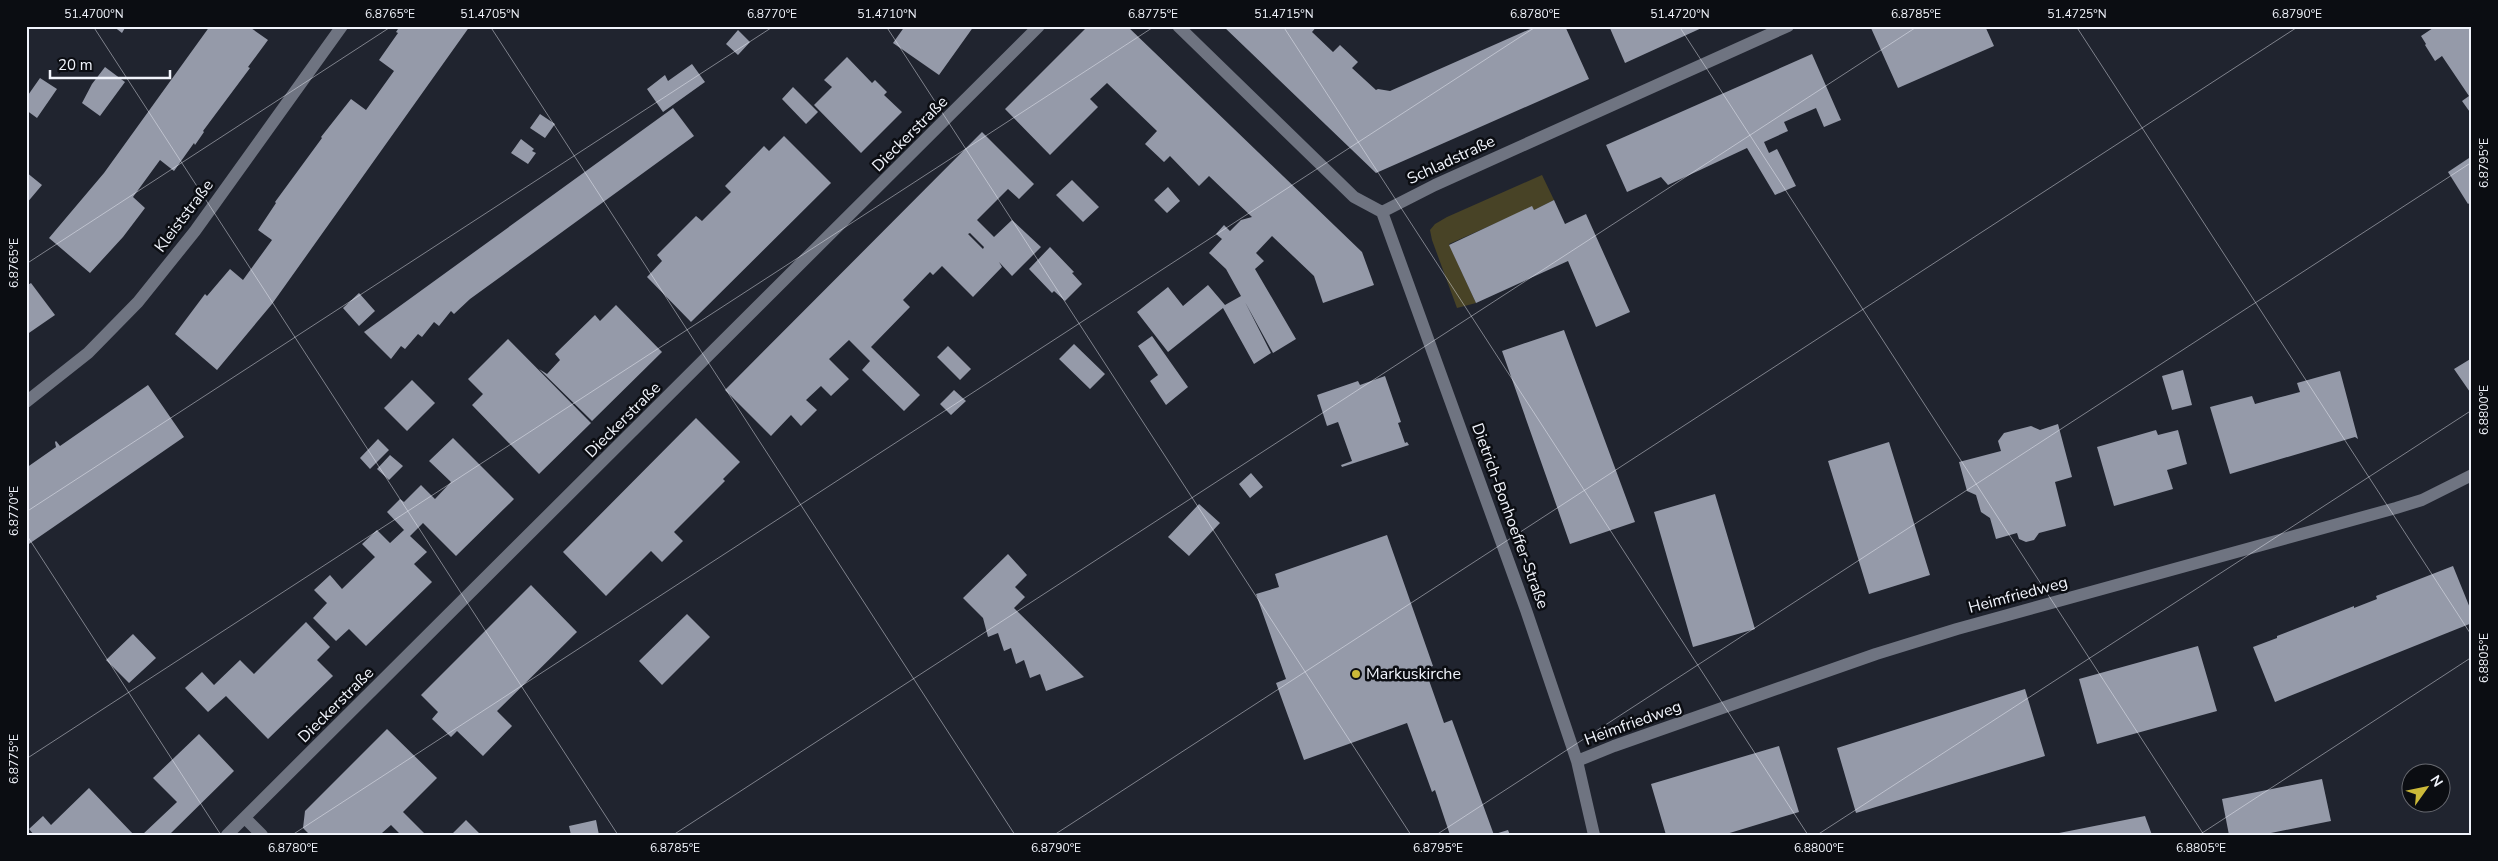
<svg xmlns="http://www.w3.org/2000/svg" width="2498" height="861" viewBox="0 0 2498 861" font-family="'Nunito Sans',sans-serif">
<style>
.green{fill:#484326}
.building{fill:#959aa9;fill-rule:evenodd}
.lines{fill:none;stroke-linecap:round;stroke-linejoin:round}
.minor{stroke:#6f7481;stroke-width:12}
.ticks{fill:none;stroke:#f1f4fc;stroke-width:1;stroke-opacity:0.45}
.poi-dot{fill:#ccb939;stroke:#0b0d12;stroke-width:2}
.labels{text-anchor:middle;dominant-baseline:central;stroke-width:5;stroke-linejoin:round;paint-order:stroke}
.street-label{font-size:16px;fill:#f1f4fc;stroke:#0b0d12}
.poi-label{font-size:16px;fill:#f1f4fc;stroke:#0b0d12;text-anchor:start}
.neatline{fill:none;stroke:#f1f4fc;stroke-width:2}
.ticks-label{font-size:12px;text-anchor:middle;fill:#f1f4fc}
</style>
<rect width="100%" height="100%" fill="#20242f"/>
<path class="green" d="M1542,175L1554,200L1534,210L1532,207L1449,244L1476,303L1457,308L1432,240L1430,230L1435,224L1447,217Z"/>
<path class="building" d="M113,26H126L122,33Z
M210,26H248L268,40L248,67L250,68L203,131L204,132L195,145L194,143L174,171L160,160L133,197L145,208L123,237L90,273L49,238L104,173Z
M400,26H470L272,304L217,370L175,334L205,294L207,296L230,269L243,280L272,240L258,230L276,203L275,202L322,138L321,137L351,99L366,110L394,71L379,60L398,33L396,32Z
M905,26H974L939,75L893,43Z
M1088,26H1127L1362,252L1374,285L1323,303L1314,276L1272,236L1256,253L1264,261L1255,269L1296,339L1273,353L1245,302L1271,353L1254,364L1223,308L1168,352L1137,312L1168,287L1183,306L1208,285L1225,305L1241,296L1226,269L1209,253L1222,239L1216,234L1224,225L1230,231L1241,220L1252,217L1209,176L1199,186L1170,156L1164,162L1145,144L1157,131L1107,83L1090,99L1098,107L1050,155L1005,109Z
M1223,26H1317L1312,32L1333,52L1340,45L1358,62L1352,68L1376,90L1378,89L1390,91L1537,26H1565L1589,79L1376,173Z
M1609,26H1706L1625,63Z
M1875,26H1985L1994,46L1898,88L1871,28Z
M2436,26H2472V115L2462,101L2469,96L2442,56L2435,61L2425,45L2426,44L2421,36Z
M738,30L750,42L738,55L726,44Z
M1812,54L1841,120L1824,127L1816,108L1784,122L1788,131L1764,142L1769,153L1777,149L1796,186L1775,195L1747,148L1668,185L1661,177L1627,192L1606,145Z
M847,57L872,83L875,80L887,92L884,95L902,112L861,153L814,105L832,87L824,80Z
M692,64L705,82L663,112L647,89L665,75L668,81Z
M105,67L125,82L100,116L82,103L92,84Z
M40,78L57,89L37,118L26,110V98Z
M793,87L818,112L806,124L782,99Z
M673,108L694,136L470,299L454,314L451,311L439,326L434,322L422,337L418,334L405,349L401,346L391,359L364,332Z
M540,114L555,124L545,138L530,128Z
M982,132L1034,184L1019,199L1008,189L977,220L994,237L1012,220L1041,247L1012,276L999,262L1002,267L973,297L942,266L933,275L930,272L903,300L910,307L871,347L920,395L904,411L862,370L870,361L849,340L829,359L849,379L831,396L821,386L806,400L817,410L801,426L791,415L771,436L725,390ZM970,233L984,247L983,249L968,234Z
M784,136L831,183L691,322L647,277L662,261L657,255L696,216L702,221L731,192L725,186L764,146L769,151Z
M521,139L534,149L532,151L536,153L528,164L511,153Z
M2472,156V201L2468,204L2448,172Z
M26,172L42,185L26,204Z
M1072,180L1099,207L1083,222L1056,195Z
M1168,187L1180,201L1167,213L1154,200Z
M1554,200L1565,224L1586,214L1630,312L1596,327L1568,261L1476,303L1449,245L1532,206L1534,210Z
M1050,247L1074,272L1072,273L1082,284L1065,301L1054,291L1052,293L1029,269Z
M31,283L55,315L26,335V286Z
M359,293L375,311L359,326L343,308Z
M616,305L662,352L592,421L539,369L547,374L560,360L555,354L595,315L600,321Z
M1564,330L1635,522L1570,544L1502,351Z
M1152,336L1188,387L1166,405L1150,381L1158,375L1138,346Z
M508,339L591,423L539,474L472,405L483,394L468,379Z
M1074,344L1105,374L1090,389L1059,359Z
M948,346L971,369L960,380L937,357Z
M2472,358V395L2454,369Z
M2183,370L2192,405L2172,410L2162,376Z
M2340,371L2358,439L2355,437L2230,474L2210,407L2252,396L2255,404L2277,398L2300,392L2297,383Z
M1385,376L1401,422L1398,423L1405,443L1407,442L1409,445L1342,467L1341,465L1352,461L1338,422L1327,426L1317,395L1358,381L1360,385Z
M412,380L435,403L407,431L384,408Z
M148,385L184,437L26,546V468L56,447L55,442L56,441L60,446Z
M954,390L966,401L951,415L940,404Z
M696,418L740,462L723,479L725,481L674,532L683,541L662,562L651,551L606,596L563,552Z
M2058,424L2072,477L2055,482L2066,526L2039,533L2034,540L2026,542L2019,539L2017,533L1996,539L1990,518L1981,512L1976,495L1967,491L1959,462L2001,451L1998,441L2004,433L2031,426L2040,430Z
M2156,430L2158,435L2178,430L2187,464L2167,470L2173,489L2114,506L2097,447Z
M453,438L514,499L456,556L423,523L410,536L427,552L414,564L432,582L366,646L349,629L336,641L313,618L327,603L314,590L330,575L342,589L375,557L362,544L377,530L390,543L404,530L387,512L400,499L404,502L421,485L435,499L451,482L429,461Z
M378,439L389,450L370,469L360,458Z
M1889,442L1930,575L1869,594L1828,461Z
M390,455L403,466L389,480L377,469Z
M1251,473L1263,487L1250,498L1239,484Z
M1715,494L1755,629L1693,647L1654,512Z
M1199,504L1220,523L1189,556L1168,537Z
M1387,535L1433,666L1425,669L1444,723L1452,720L1494,835H1450L1435,790L1432,792L1407,723L1304,760L1276,683L1286,679L1256,594L1279,587L1275,574Z
M1008,554L1027,575L1015,587L1025,597L1014,608L1084,677L1046,691L1040,674L1030,678L1024,660L1016,664L1011,648L1004,651L998,633L988,637L983,618L963,598Z
M2453,566L2472,613V623L2275,702L2253,647L2277,638V636L2354,606V608L2377,599L2376,596Z
M531,585L577,632L497,711L512,726L483,756L457,731L451,737L432,719L438,712L421,695Z
M687,614L710,637L662,685L639,661Z
M306,622L330,647L317,660L333,676L268,739L226,696L208,712L185,688L202,672L214,685L240,660L254,674Z
M133,634L156,658L129,683L106,660Z
M2198,646L2217,711L2097,744L2079,679Z
M2025,689L2045,756L1856,813L1837,748Z
M387,729L437,778L403,812L426,835H401L391,825L382,833L384,835H310L303,828L305,811Z
M199,734L234,771L169,835H142L177,802L153,778Z
M1779,746L1799,812L1723,835H1666L1651,784Z
M2322,779L2331,821L2261,835H2229L2222,799Z
M89,788L134,835H34L29,829L43,816L51,825Z
M2145,816L2152,835H2054V834Z
M466,820L481,835H451Z
M596,820L599,835H571L569,826Z
M1508,830L1510,835H1495V834Z"/>
<g class="lines">
<path class="minor" d="M1178,26L1354,197L1382,212
M1382,212L1526,610L1577,761L1594,835
M1382,212L1435,185L1788,26
M26,402L88,353L138,302L195,231L342,26
M1577,761L1614,746L1876,654L1957,629L2396,508L2422,500L2472,475
M245,818L262,835
M227,835L1039,26"/>
</g>
<path class="ticks" d="M93,26L618,835M490,26L1015,835M886,26L1411,835M1283,26L1808,835M1679,26L2204,835M2076,26L2472,636M26,264L392,26M26,512L774,26M26,534L221,835M26,759L1155,26M292,835L1537,26M673,835L1918,26M1054,835L2299,26M1436,835L2472,162M1817,835L2472,410M2199,835L2472,657"/>
<circle class="poi-dot" cx="1356" cy="674" r="5"/>
<g class="labels">
<g class="street-label">
<text transform="translate(910 134) rotate(-45)">Dieckerstraße</text>
<text transform="translate(1451 160) rotate(-25)">Schladstraße</text>
<text transform="translate(184 216) rotate(-53)">Kleiststraße</text>
<text transform="translate(623 420) rotate(-45)">Dieckerstraße</text>
<text transform="translate(1510 516) rotate(70)">Dietrich-Bonhoeffer-Straße</text>
<text transform="translate(2018 595) rotate(-15)">Heimfriedweg</text>
<text transform="translate(336 705) rotate(-45)">Dieckerstraße</text>
<text transform="translate(1633 723) rotate(-20)">Heimfriedweg</text>
</g>
<g class="poi-label">
<text x="1366" y="674">Markuskirche</text>
</g>
</g>
<rect width="2498" height="861" fill="none" stroke="#0b0d12" stroke-width="55"/>
<g transform="translate(2426 788) rotate(57)"><circle r="24" fill="#0b0d12" stroke="#676970"/>
<path d="M0-4L9 19L0 12L-9 19Z" fill="#ccb939"/>
<text y="-8" font-size="14" font-weight="bold" text-anchor="middle" fill="#f1f4fc">N</text>
</g>
<path d="M50 70v8h120v-8" fill="none" stroke="#f1f4fc" stroke-width="2.5"/>
<text x="58" y="70" font-size="15" fill="#f1f4fc" stroke="#0b0d12" stroke-width="4" paint-order="stroke">20 m</text>
<rect x="28" y="28" width="2442" height="806" class="neatline"/>
<g class="ticks-label">
<text x="94" y="18">51.4700°N</text>
<text x="390" y="18">6.8765°E</text>
<text x="490" y="18">51.4705°N</text>
<text x="772" y="18">6.8770°E</text>
<text x="887" y="18">51.4710°N</text>
<text x="1153" y="18">6.8775°E</text>
<text x="1284" y="18">51.4715°N</text>
<text x="1535" y="18">6.8780°E</text>
<text x="1680" y="18">51.4720°N</text>
<text x="1916" y="18">6.8785°E</text>
<text x="2077" y="18">51.4725°N</text>
<text x="2297" y="18">6.8790°E</text>
<text transform="translate(2484 163) rotate(-90)" y="4">6.8795°E</text>
<text transform="translate(14 263) rotate(-90)" y="4">6.8765°E</text>
<text transform="translate(2484 410) rotate(-90)" y="4">6.8800°E</text>
<text transform="translate(14 511) rotate(-90)" y="4">6.8770°E</text>
<text transform="translate(2484 658) rotate(-90)" y="4">6.8805°E</text>
<text transform="translate(14 759) rotate(-90)" y="4">6.8775°E</text>
<text x="293" y="852">6.8780°E</text>
<text x="675" y="852">6.8785°E</text>
<text x="1056" y="852">6.8790°E</text>
<text x="1438" y="852">6.8795°E</text>
<text x="1819" y="852">6.8800°E</text>
<text x="2201" y="852">6.8805°E</text>
</g>
</svg>
